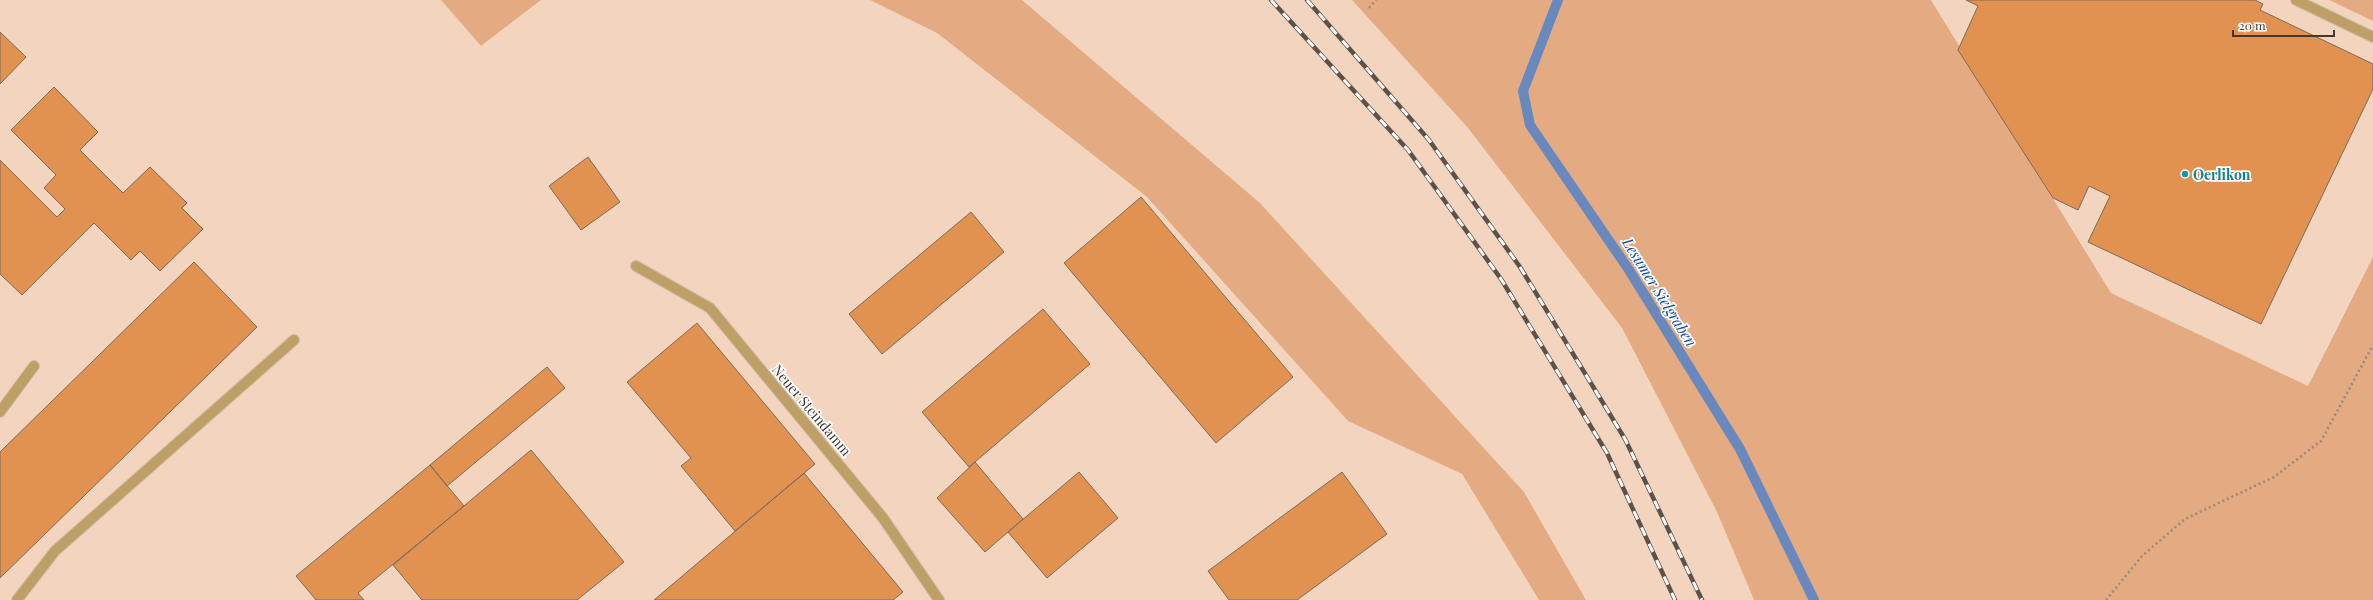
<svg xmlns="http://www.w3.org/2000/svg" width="2373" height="600" viewBox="0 0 2373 600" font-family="'Playfair Display',serif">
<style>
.built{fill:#f3d4be}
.green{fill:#e4ab83}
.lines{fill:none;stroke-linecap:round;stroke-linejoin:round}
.stream{stroke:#6989be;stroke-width:10}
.building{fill:#e29250;stroke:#7e695a}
.minor-casing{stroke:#d3beaf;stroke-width:12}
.path{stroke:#98887c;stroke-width:2.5;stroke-dasharray:2 3;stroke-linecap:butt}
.minor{stroke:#be9f66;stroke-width:10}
.rail-casing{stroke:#5d5249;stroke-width:4.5}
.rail{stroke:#fff;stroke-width:3;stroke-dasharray:9;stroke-linecap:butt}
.culture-dot{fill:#0f9aa8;stroke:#fff;stroke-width:1.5}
.labels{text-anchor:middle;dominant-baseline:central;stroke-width:3.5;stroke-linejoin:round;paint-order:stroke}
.culture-label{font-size:14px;font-weight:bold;fill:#0d838f;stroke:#fff;text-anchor:start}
.street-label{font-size:14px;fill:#413831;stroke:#fff}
.water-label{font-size:15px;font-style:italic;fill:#0b4aa3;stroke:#fff}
</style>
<rect width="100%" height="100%" fill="#f8dfce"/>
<path class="built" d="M0,0H441L481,46L541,0H870L937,33L1147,197L1348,421L1462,474L1539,600H0Z
M1022,0H1352L1468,128L1622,328L1717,512L1754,600H1586L1524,492L1260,203Z
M1931,0H2329L2373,21V257L2308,386L2111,293Z"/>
<path class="green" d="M441,0H541L481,46Z
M870,0H1022L1260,203L1524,492L1586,600H1539L1462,474L1348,421L1147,197L937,33Z
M1352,0H1931L2111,293L2308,386L2373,257V600H1754L1717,512L1622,328L1468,128Z
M2329,0H2373V21Z"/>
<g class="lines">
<path class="stream" d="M1558,0L1523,91L1530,125L1629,270L1740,449L1814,600"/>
</g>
<path class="building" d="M1966,0H2255L2263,4L2260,10L2373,64V89L2261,324L2088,242L2110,196L2089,186L2078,210L2053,198L1958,50L1978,6Z
M0,32L26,57L0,84Z
M54,87L98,132L80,150L123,193L150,167L187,203L182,208L203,229L160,271L140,251L131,260L94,223L22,295L0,274V160L57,217L65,209L44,188L56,175L11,130Z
M588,157L620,202L581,230L549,186Z
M1141,197L1293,377L1216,443L1064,263Z
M971,212L1004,252L882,354L849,314Z
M194,262L257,327L0,578V452Z
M1043,309L1090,364L969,467L922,412Z
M697,323L815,464L735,531L681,466L691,458L627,382Z
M547,367L565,388L447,486L430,465Z
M531,450L624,562L577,600H422L393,565Z
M975,462L1023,519L985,552L937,498Z
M430,465L464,506L358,593L364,600H316L296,576Z
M1079,472L1118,518L1047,578L1008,532Z
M1342,472L1387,534L1297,600H1229L1208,571Z
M804,473L903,592L893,600H654Z"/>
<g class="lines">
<defs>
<path id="minor" d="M2296,0L2373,37
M636,266L710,308L883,518L939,600
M0,412L34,366
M17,600L55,551L294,340"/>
</defs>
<use href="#minor" class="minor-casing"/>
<path class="path" d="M1369,8L1376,0
M2106,600L2142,556L2185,519L2274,477L2321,441L2373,345"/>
<use href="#minor" class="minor"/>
<defs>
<path id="rail" d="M1271,0L1408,150L1501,279L1607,453L1675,600
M1307,0L1429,140L1520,267L1625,439L1702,600"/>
</defs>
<use href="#rail" class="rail-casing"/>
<use href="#rail" class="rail"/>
</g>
<circle class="culture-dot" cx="2185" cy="174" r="4"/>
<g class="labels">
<g class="culture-label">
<text x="2193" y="174">Oerlikon</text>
</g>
<g class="street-label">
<text transform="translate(812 410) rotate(50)">Neuer Steindamm</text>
</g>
<g class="water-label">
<text transform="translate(1660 292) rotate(58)">Lesumer Sielgraben</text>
</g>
</g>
<path d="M2233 30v6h101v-6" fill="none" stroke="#413831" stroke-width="2"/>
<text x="2239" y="30" font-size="12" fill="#413831" stroke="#ffffff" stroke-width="3" paint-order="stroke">20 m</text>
</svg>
